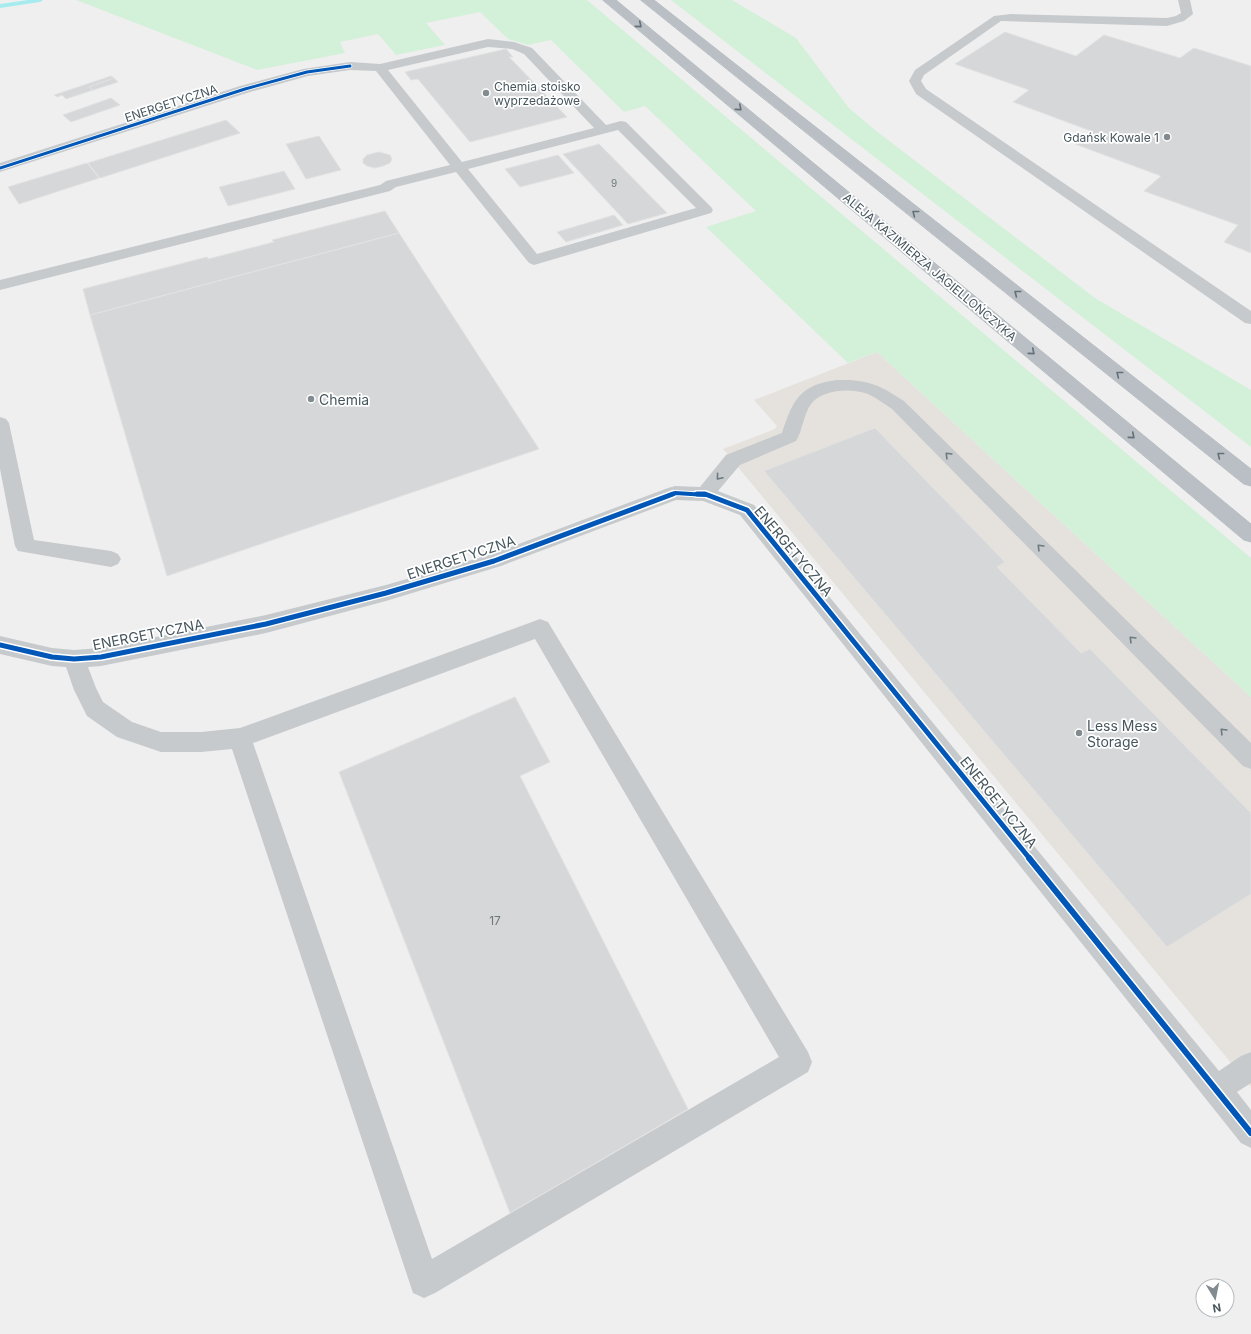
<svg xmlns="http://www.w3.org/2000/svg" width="1251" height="1334" viewBox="0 0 1251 1334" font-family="Inter,sans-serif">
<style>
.commercial{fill:#e5e2dd}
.green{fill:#d3f0d9}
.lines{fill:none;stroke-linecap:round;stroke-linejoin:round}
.stream{fill:#a6ecef;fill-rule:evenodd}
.building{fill:#d6d7d8;stroke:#e1e1e2}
.highway-casing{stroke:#b4bbbf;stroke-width:1}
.minor{fill:#c6cacc;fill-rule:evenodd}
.highway{fill:#b9bfc4;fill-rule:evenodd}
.cycleway-far3-casing{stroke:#fff;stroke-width:4.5}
.cycleway-far2-casing{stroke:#fff;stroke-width:6}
.cycleway-far1-casing{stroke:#fff;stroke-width:8}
.cycleway-casing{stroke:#fff;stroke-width:9}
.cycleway-far3{stroke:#0057b8;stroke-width:3}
.cycleway-far2{stroke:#0057b8;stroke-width:4}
.cycleway-far1{stroke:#0057b8;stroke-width:5}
.cycleway{stroke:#0057b8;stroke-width:6}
.oneway{stroke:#637077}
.oneway2{stroke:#6c797e}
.poi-dot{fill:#828c90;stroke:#fff;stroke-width:1.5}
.labels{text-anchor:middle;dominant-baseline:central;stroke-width:3.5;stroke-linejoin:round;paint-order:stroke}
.far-number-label{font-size:10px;fill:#6c787d}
.far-poi-label{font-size:12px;fill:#46565d;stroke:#fff;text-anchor:start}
.far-street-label{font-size:12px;fill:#46565d;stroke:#fff}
.number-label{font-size:12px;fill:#6c787d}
.poi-label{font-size:14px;fill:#46565d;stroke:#fff;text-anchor:start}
.street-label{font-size:14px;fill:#46565d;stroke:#fff}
</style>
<rect width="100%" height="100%" fill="#f0efef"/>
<path class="commercial" d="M877,352L1251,697V1087L723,449L775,429L777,426L754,400Z"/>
<path class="green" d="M76,0H587L1251,558V697L877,352L848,363L706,227L756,211L645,106L624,112L551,40L528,45L508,39L480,12L426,23L445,45L396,55L378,34L340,42L345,53L257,70Z
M671,0H732L796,38L849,108L875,130L1095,298L1251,390V447Z"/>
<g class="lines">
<path class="stream" d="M28,0H43L40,2L0,8V4Z"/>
</g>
<path class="building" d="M1005,32L1076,56L1104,35L1180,58L1194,48L1251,66V253L1224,242L1238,225L1144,191L1161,176L1075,144L1091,131L1013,102L1029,90L955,64Z
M506,49L513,57H509L567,117L470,142L418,79L411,80L405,72Z
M111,76L114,78L89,87L93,90L66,99L62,95L57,97L54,95Z
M114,78L118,82L93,90L89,87Z
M111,98L120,105L71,122L63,115Z
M226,120L240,133L100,178L88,163Z
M319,136L341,170L306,179L286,144Z
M599,144L667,213L628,224L563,154Z
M379,152L390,155L392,159L390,163L383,166L375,168L367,166L363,163V159L367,155Z
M558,155L574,173L520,187L505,169Z
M87,163L99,178L19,204L8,187Z
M284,171L295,189L228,206L219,187Z
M385,211L399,233L90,315L83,289L207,257L208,259L274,242L272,240Z
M614,215L623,225L566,242L557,232Z
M399,233L539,449L167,576L90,315Z
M875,428L1005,562L997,567L1081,653L1090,649L1251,813V894L1167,947L764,471Z
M515,697L550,762L520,776L688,1109L510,1213L339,772Z"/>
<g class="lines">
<defs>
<path id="highway" d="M603,0H616L1251,524V542L1244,540Z
M641,0H654L1251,469V486L1244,484Z"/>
</defs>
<use href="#highway" class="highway-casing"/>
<path class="minor" d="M1178,0H1190L1193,14L1184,21L1167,26L1001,21L924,75L921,81L926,89L1251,311V324L1245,323L916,94L909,81L915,70L994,16L1011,14L1167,18L1176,16L1181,13Z
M488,39L514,42L532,48L606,125L621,121L626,122L711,207L713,210L711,213L534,265L529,263L456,172L396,187L390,191L0,290V280L380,185L386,181L450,165L376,71L350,70L308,76L250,92L0,172V163L240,86L303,69L350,62L380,64ZM488,47L512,49L524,54L594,128L462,162L388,70ZM618,130L696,208L537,254L468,169Z
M837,380C867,379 880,385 904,401L1251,743V769L1243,766L892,409C884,404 877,398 868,394C851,388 823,389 811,404C803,415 803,430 796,441L740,465L718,491L754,505L1219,1071L1241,1056L1251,1052V1083L1237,1092L1251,1110V1148L1241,1143L740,515L703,501L676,500L501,566L386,601L266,633L101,666L88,667L96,688L103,702L132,722L161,732H201L240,728L532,622L540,619L548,622L808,1052L812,1062L808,1072L435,1293L424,1298L413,1293L232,749L201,752H161L117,737L87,716L74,690L66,667L52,666L0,654V636L52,648L74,650L101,648L266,615L386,585L489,555L668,488L675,486L700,487L726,455L782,433C793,399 800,385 837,380ZM535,639L779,1057L432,1259L253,743Z
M0,417L6,419L9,423L34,540L111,551L118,554L121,559L118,564L111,567L18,551L15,546L0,469Z"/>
<use href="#highway" class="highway"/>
<defs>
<path id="cycleway-far3" d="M0,168L245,89L307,72L350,66"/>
<path id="cycleway-far2" d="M670,495L675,493L707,495"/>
<path id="cycleway-far1" d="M697,494H705L747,510L1030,859
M0,645L52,657L74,659L101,657L266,624L386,593L494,561L673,494"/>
<path id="cycleway" d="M1029,858L1251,1133"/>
</defs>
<use href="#cycleway-far3" class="cycleway-far3-casing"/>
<use href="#cycleway-far2" class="cycleway-far2-casing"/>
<use href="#cycleway-far1" class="cycleway-far1-casing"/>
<use href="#cycleway" class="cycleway-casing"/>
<use href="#cycleway-far3" class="cycleway-far3"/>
<use href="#cycleway-far2" class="cycleway-far2"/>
<use href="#cycleway-far1" class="cycleway-far1"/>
<use href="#cycleway" class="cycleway"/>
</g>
<defs><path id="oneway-chevron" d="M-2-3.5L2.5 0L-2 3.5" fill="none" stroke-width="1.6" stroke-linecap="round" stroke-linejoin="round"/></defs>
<g class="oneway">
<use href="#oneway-chevron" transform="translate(639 25) rotate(40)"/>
<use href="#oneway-chevron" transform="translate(739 108) rotate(40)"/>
<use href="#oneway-chevron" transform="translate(915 213) rotate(-142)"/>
<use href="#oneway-chevron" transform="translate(1017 293) rotate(-142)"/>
<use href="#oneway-chevron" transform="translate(1032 352) rotate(40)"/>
<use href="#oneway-chevron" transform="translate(1119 374) rotate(-142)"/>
<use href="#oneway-chevron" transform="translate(1132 436) rotate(40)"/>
<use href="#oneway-chevron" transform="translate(1220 455) rotate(-142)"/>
</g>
<g class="oneway2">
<use href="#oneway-chevron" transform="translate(948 455) rotate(-135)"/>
<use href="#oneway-chevron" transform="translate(719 477) rotate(130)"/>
<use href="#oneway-chevron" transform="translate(1040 547) rotate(-135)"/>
<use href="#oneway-chevron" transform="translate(1132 639) rotate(-135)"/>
<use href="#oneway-chevron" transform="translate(1223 731) rotate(-135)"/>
</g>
<g class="poi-dot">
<circle cx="486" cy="93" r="4"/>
<circle cx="1167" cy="137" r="4"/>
<circle cx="311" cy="399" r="4"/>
<circle cx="1079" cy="733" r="4"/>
</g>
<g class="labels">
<g class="far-number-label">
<text x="614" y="183">9</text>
</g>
<g class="far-poi-label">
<text x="494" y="86">Chemia stoisko<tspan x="494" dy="14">wyprzedażowe</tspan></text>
<text x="1159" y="137" text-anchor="end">Gdańsk Kowale 1</text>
</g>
<g class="far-street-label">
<text transform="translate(171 103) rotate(-18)">ENERGETYCZNA</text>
<text transform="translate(930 267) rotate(40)">ALEJA KAZIMIERZA JAGIELLOŃCZYKA</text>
</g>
<g class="number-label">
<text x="495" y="920">17</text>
</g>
<g class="poi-label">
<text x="319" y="399">Chemia</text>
<text x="1087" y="725">Less Mess<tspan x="1087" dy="16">Storage</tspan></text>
</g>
<g class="street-label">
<text transform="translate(794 551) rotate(50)">ENERGETYCZNA</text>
<text transform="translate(461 557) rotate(-18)">ENERGETYCZNA</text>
<text transform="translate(148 634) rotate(-11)">ENERGETYCZNA</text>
<text transform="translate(999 802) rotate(51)">ENERGETYCZNA</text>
</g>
</g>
<g transform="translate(1215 1298) rotate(170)"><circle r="19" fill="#ffffff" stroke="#b5bbbe"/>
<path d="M0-3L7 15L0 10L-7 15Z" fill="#828c90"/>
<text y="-6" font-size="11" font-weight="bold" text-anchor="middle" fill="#46565d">N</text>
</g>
</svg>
